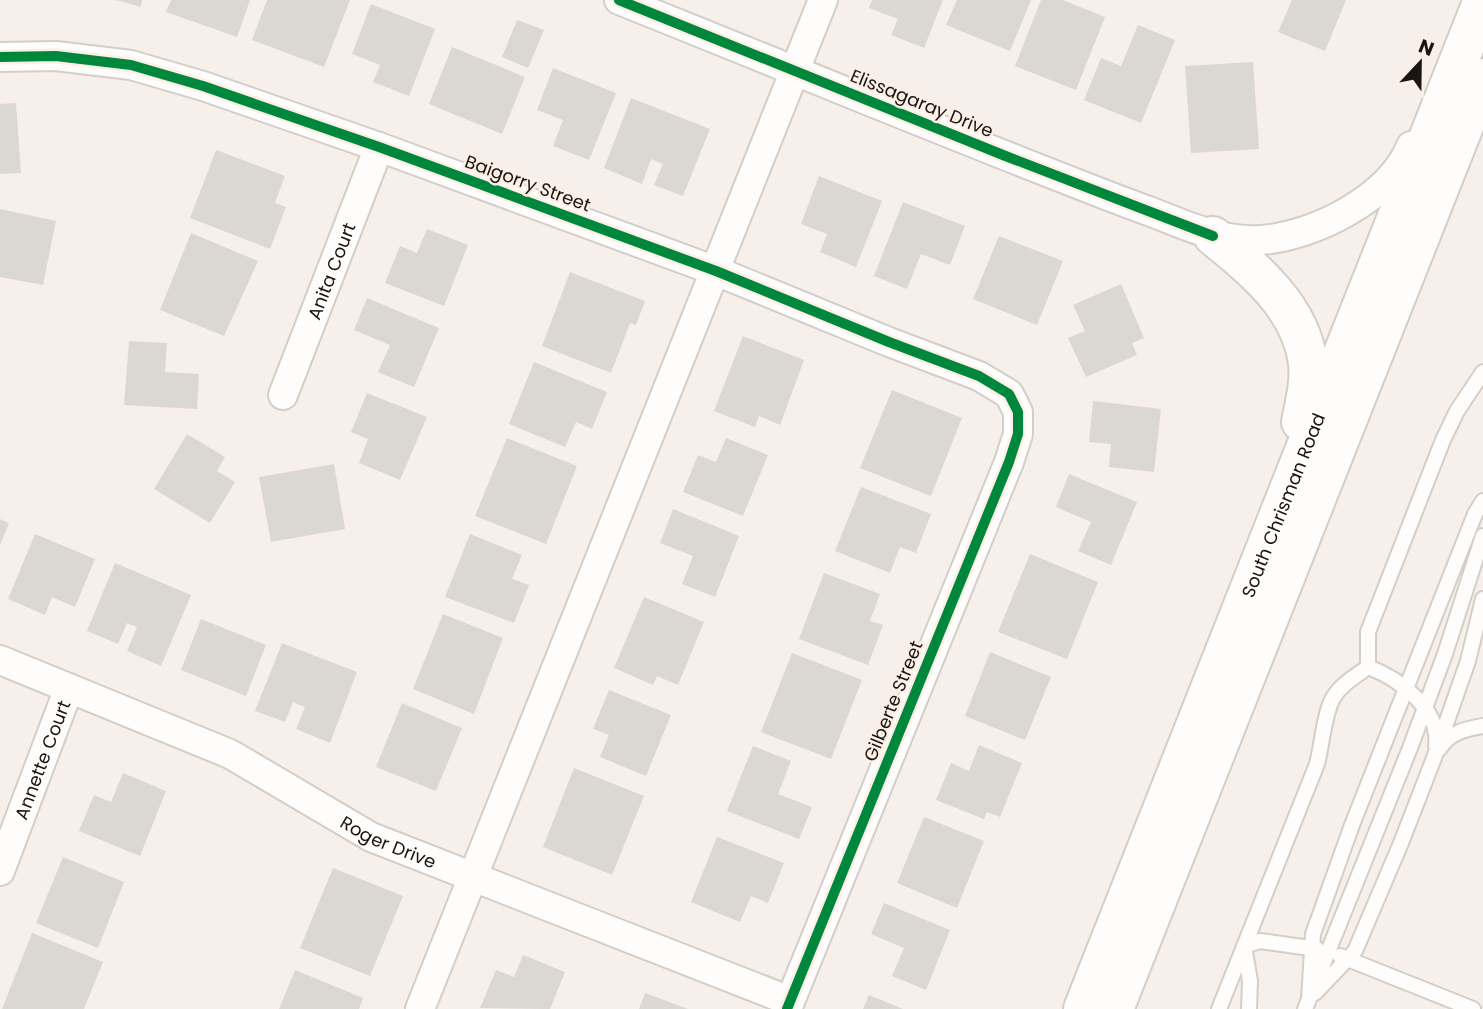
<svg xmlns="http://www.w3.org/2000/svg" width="1483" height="1009" viewBox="0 0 1483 1009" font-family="Poppins,sans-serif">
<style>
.building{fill:#dbd7d1}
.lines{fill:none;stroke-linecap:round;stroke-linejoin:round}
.lane-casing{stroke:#d4cec9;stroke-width:18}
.street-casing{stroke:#d4cec9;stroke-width:32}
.secondary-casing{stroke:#d4cec9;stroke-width:42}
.lane{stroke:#fefdfc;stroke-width:14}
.street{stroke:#fefdfc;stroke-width:28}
.secondary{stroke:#fefdfc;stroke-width:38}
.cycleway-casing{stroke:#fcefe5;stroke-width:15}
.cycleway{stroke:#00873e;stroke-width:10}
.labels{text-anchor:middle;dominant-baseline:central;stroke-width:5;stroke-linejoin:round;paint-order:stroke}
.street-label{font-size:18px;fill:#191511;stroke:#fcefe5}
</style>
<rect width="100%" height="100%" fill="#f7f0ea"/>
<path class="building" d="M116,0H142L141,7Z
M171,0H250L237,37L166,12Z
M267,0H350L324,67L252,40Z
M872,0H943L924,48L891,35L898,19L869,8Z
M957,0H1031L1010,51L946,25Z
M1041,0H1063L1105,17L1076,90L1015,66Z
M1292,0H1346L1325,51L1278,32Z
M371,4L435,29L409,96L373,82L380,65L352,54Z
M517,20L544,30L528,68L502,57Z
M1138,25L1175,40L1141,123L1084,100L1101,58L1121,66Z
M452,47L525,77L502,134L429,104Z
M1253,62L1259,149L1191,153L1185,66Z
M553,68L616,93L589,160L553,146L563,120L537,110Z
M631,98L710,129L683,196L654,185L663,164L651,159L642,184L604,168Z
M16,103L21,173L0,174V104Z
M216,150L285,176L275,203L286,207L270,249L190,218Z
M819,176L882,201L856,267L820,252L827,234L801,224Z
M903,202L965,226L950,265L921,254L907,289L874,276Z
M0,209L56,221L43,285L0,277Z
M427,229L468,245L444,306L385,283L400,246L417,253Z
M191,233L258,261L224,336L160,310Z
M999,236L1063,261L1037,325L973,299Z
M570,272L645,301L636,325L630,323L611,373L542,346Z
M1121,284L1144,338L1132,343L1137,355L1086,377L1068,338L1085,331L1073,305Z
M367,298L439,328L414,387L378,372L390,345L354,330Z
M743,336L804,360L780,425L759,416L755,427L714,411Z
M129,341L167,343L165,372L199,374L197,409L124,405Z
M534,362L607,392L592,429L576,422L565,447L509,424Z
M892,390L962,418L931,496L860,468Z
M367,393L427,417L400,480L359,463L368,439L351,432Z
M1093,401L1161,409L1154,472L1109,467L1111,444L1089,442Z
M187,434L225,457L217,471L235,482L210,523L154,489Z
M507,438L577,466L546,544L475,516Z
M726,438L768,455L743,516L683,492L698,455L716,462Z
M334,464L345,529L271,542L259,477Z
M1069,474L1137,502L1111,565L1078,551L1091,522L1056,507Z
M861,487L931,514L916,553L900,547L890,573L835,551Z
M673,509L739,536L715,597L682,584L693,556L660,543Z
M0,519L9,523L0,545Z
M35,534L95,559L75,607L52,597L45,615L8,599Z
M470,534L522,555L512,579L529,585L514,623L445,597Z
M1030,554L1098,582L1067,659L998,632Z
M115,563L191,595L161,666L127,651L137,627L127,623L118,644L87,631Z
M824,573L880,594L870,621L883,625L868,665L799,639Z
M644,597L704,622L678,685L657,676L653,685L614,668Z
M443,614L503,638L474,714L413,689Z
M201,619L266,645L246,696L181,670Z
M282,643L357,672L330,743L296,729L305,707L293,702L285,722L255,711Z
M990,652L1051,677L1025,740L965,716Z
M792,653L862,680L831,759L761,732Z
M609,690L671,715L646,776L600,757L609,735L593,729Z
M402,703L462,728L436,791L376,767Z
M979,745L1022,763L1000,817L987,812L984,819L936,800L951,763L969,771Z
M753,746L791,761L778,794L812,807L799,839L727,811Z
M574,768L644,796L612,875L543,847Z
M123,773L166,791L140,856L79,831L94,795L111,802Z
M924,817L984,841L957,908L897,883Z
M717,837L784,863L768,903L751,896L740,922L691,902Z
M63,857L124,882L98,948L36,923Z
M333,868L403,896L370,976L300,948Z
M884,903L950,930L926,990L892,976L904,948L871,934Z
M32,933L103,962L84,1009H2Z
M523,955L565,972L550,1009L480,1008L496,970L514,977Z
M295,970L363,998L359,1009H279Z
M645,993L688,1009H639Z
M869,995L903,1009H863Z"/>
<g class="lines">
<defs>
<path id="lane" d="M1368,667C1398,678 1441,709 1436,746
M1440,748C1450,732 1466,729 1483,726
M1340,956L1473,1009
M1315,993L1355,951L1401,843L1434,758L1468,661L1483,599
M1309,999L1313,934L1352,825L1475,514L1483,501
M1219,1009L1317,764C1322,745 1324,714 1333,698C1341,684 1356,676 1368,667V632L1443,440L1457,411L1483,372
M1249,1009L1250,981L1244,946L1260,941L1317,949
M1305,1009L1410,748L1445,654L1483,536"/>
<g id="street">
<path d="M619,0C769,60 919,122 1070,181C1098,192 1126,203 1154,213C1189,227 1222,242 1261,240C1315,236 1390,198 1411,146"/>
<path d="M0,57L56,56L131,65L203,86L379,147L716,271L889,342L979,376L1009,394L1018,412V434L1009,462L787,1009"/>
<path id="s1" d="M283,395L379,147"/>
<path id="s2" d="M0,660L230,754L371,837L790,1001"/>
<path id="s3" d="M0,871L69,688"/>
<path d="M420,1009L823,0"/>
</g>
<g id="secondary">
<path d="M1213,236C1254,269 1301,307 1308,363C1310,383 1305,402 1301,422"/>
<path id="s4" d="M1083,1009L1483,0"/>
<path d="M1114,1009L1483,78"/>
</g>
</defs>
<use href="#lane" class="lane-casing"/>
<use href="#street" class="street-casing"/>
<use href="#secondary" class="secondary-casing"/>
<use href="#lane" class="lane"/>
<use href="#street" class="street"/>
<use href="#secondary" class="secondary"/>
<defs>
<path id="cycleway" d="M619,0L1003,155L1213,236
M0,57L56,56L131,65L203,86L379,147L716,271L889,342L979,376L1009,394L1018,412V434L1009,462L787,1009"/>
</defs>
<use href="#cycleway" class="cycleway-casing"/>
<use href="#cycleway" class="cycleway"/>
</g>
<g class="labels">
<g class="street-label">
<text transform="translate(922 103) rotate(22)">Elissagaray Drive</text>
<text transform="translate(528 183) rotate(20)">Baigorry Street</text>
<text stroke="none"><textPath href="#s1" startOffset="133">Anita Court</textPath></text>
<text stroke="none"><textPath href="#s4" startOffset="542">South Chrisman Road</textPath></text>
<text transform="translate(893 701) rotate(-68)">Gilberte Street</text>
<text stroke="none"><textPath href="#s3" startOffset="119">Annette Court</textPath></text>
<text stroke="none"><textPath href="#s2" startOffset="430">Roger Drive</textPath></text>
</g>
</g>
<g transform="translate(1420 63) rotate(22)" stroke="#fcefe5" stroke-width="5" paint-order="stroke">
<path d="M0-5L12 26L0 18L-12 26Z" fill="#191511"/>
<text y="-10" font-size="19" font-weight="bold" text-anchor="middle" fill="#191511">N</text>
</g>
</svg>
